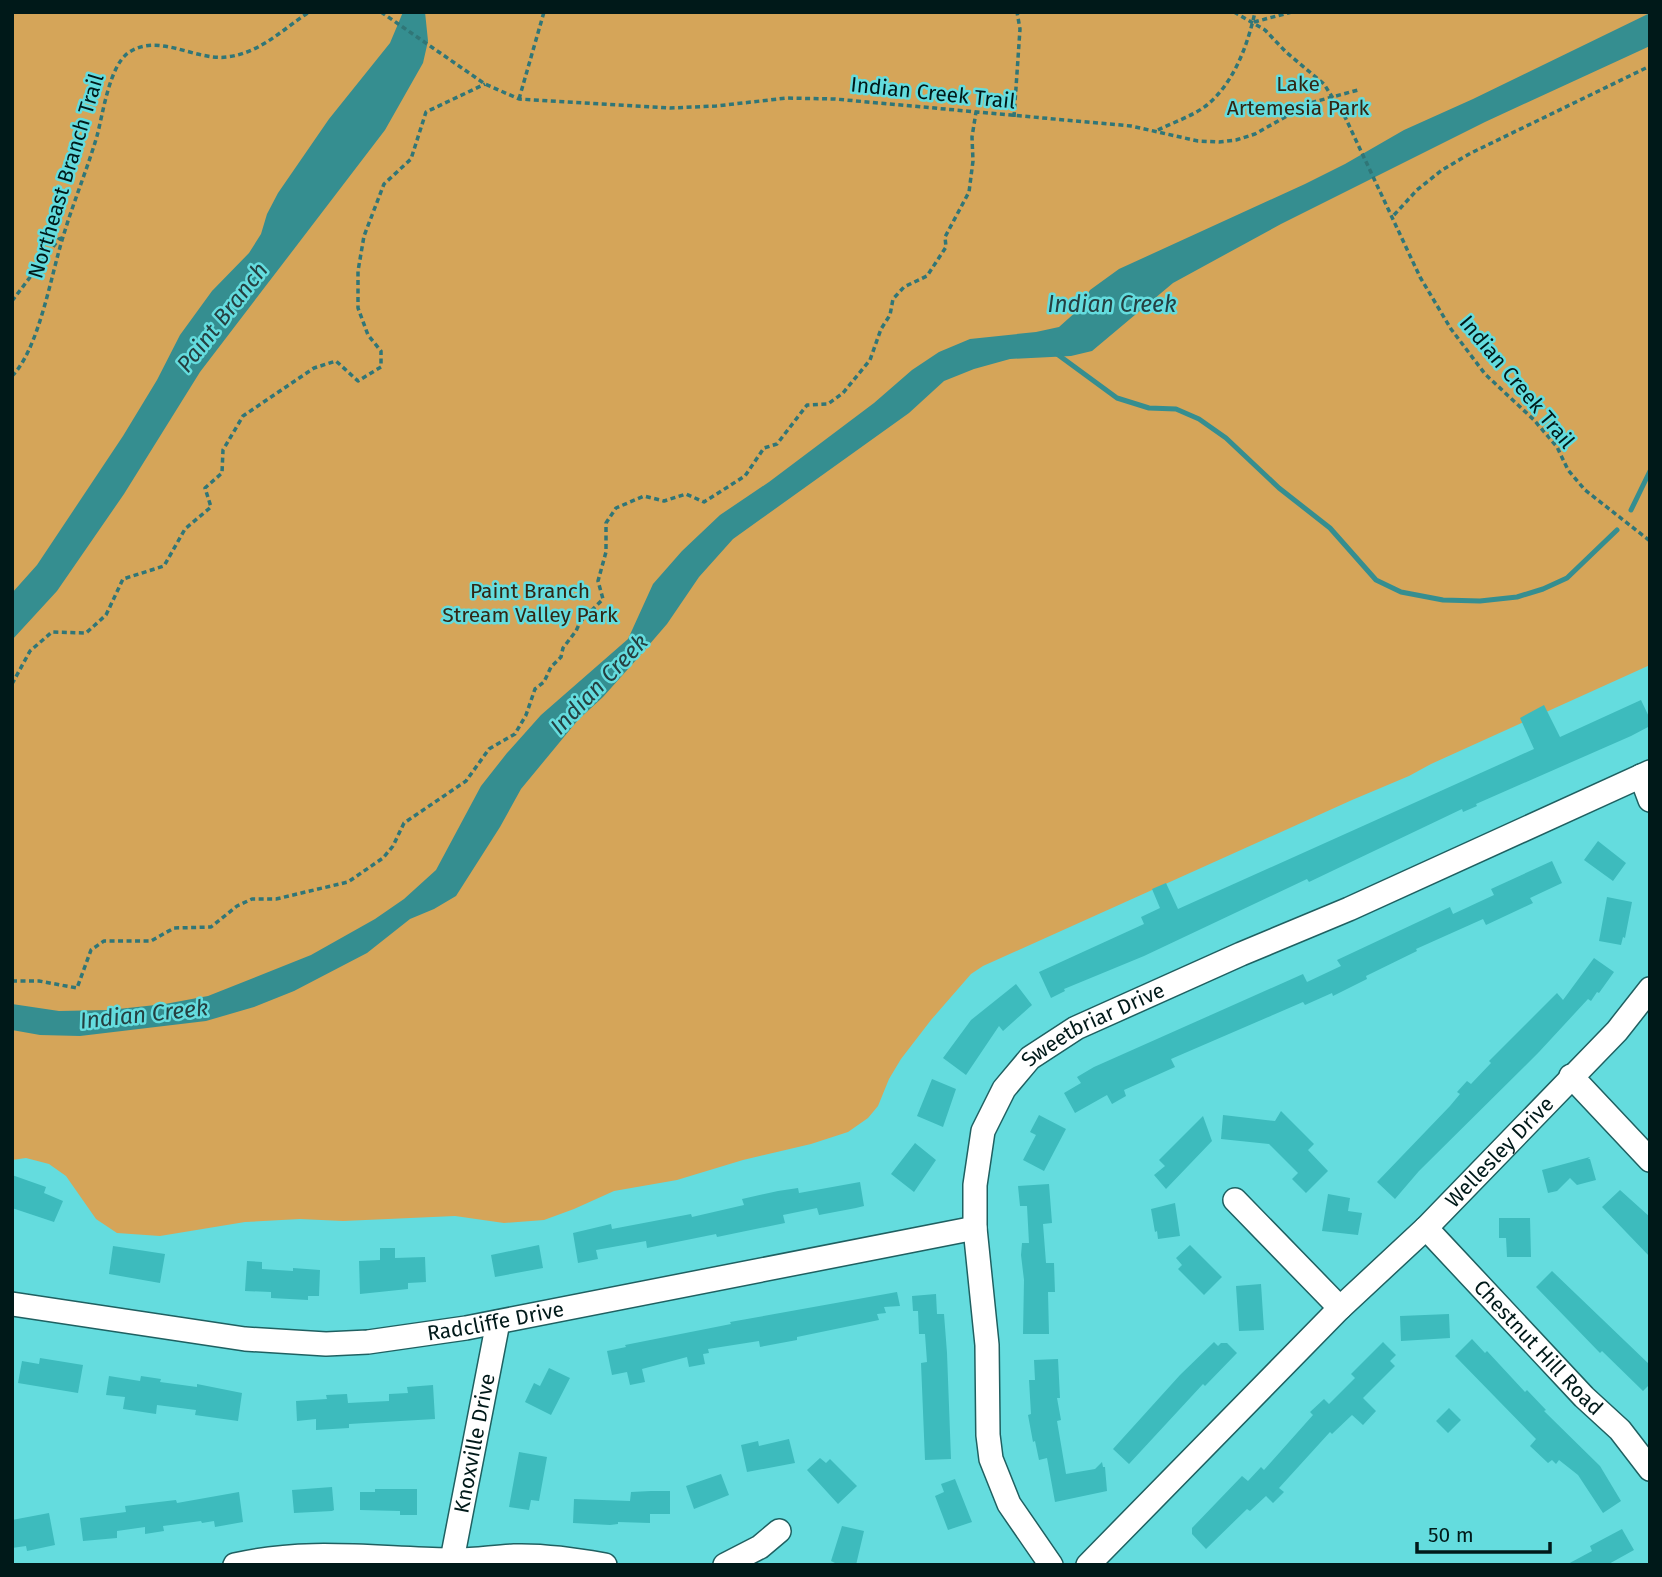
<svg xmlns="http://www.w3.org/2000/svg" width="1662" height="1577" viewBox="0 0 1662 1577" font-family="'Fira Sans',sans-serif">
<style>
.green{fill:#d5a559}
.water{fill:#358e90}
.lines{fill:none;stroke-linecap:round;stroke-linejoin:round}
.stream{stroke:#358e90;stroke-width:5}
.building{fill:#3dbbbd}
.minor-casing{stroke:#1f6061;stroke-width:26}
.path{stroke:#307677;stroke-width:3.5;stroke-dasharray:5 3.5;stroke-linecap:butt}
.minor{stroke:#fff;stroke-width:23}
.labels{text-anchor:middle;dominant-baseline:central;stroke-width:5;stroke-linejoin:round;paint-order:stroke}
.park-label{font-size:21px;fill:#322715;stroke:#64dcde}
.street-label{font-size:21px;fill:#001919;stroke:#64dcde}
.water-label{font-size:23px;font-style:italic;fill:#254041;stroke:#64dcde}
</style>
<rect width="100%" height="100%" fill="#64dcde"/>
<path class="green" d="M12,12H1650V665L1431,764L1409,776L1352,800L983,966L971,974L931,1020L901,1059L889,1079L878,1106L868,1118L848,1132L811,1144L743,1160L677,1180L614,1191L574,1209L544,1220L504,1223L455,1216L343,1221L300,1219L245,1222L160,1236L117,1233L96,1219L66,1176L49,1164L26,1158L12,1160Z"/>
<path class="water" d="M403,12H425L428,41L423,63L385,130L200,372L124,494L57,591L12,640V593L37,565L123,436L157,380L180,335L212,291L249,253L261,234L267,214L278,193L329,119L390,43Z
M1650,13V46L1485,122L1281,224L1173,283L1092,351L1071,356L1010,359L974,369L944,381L909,413L733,539L699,577L667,624L636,660L603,697L578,720L521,789L500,827L456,896L434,909L410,919L367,953L294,991L254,1007L206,1021L80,1036L40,1035L12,1030V1004L59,1011L109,1010L165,1004L208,996L311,955L375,919L404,899L436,870L481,786L507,753L541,715L628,639L653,584L682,551L720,515L769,482L874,403L912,370L939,352L970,339L1036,332L1059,327L1078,310L1090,290L1119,269L1305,184L1345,164L1404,130L1473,99Z"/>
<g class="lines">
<path class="stream" d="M1057,354L1117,398L1149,408L1176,409L1199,419L1226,438L1279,488L1330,528L1376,580L1401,592L1443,600L1480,601L1517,597L1543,589L1567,578L1617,530
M1631,510L1650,471"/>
</g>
<path class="building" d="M1641,700L1650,719V726L1631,736L1476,804L1477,806L1463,812L1462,809L1309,882L1307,879L1144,956L1064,989L1065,991L1051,998L1039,972L1144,924L1141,917L1160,908L1152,889L1166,883L1178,909L1534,749L1520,718L1544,705L1560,737Z
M1598,841L1626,863L1613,881L1584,860Z
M1552,861L1562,883L1530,898L1533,903L1486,925L1483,919L1416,949L1417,951L1366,976L1367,979L1333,996L1332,993L1305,1005L1303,1002L1171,1059L1175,1067L1124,1090L1126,1096L1112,1104L1107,1095L1075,1113L1064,1093L1081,1083L1077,1077L1094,1067L1303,974L1307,982L1341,966L1337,960L1450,907L1453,914L1494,895L1491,889Z
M1607,897L1632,902L1625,938L1623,937L1621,945L1599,941Z
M1594,958L1614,972L1599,993L1597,992L1591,1001L1588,999L1539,1052L1419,1171L1395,1199L1377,1182L1450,1106L1460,1094L1457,1092L1467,1081L1471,1084L1491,1063L1489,1061L1557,993L1563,1000Z
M1016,984L1032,1005L1003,1031L999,1026L966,1075L943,1058L971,1020Z
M932,1079L956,1089L943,1127L917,1116Z
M1281,1111L1314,1144L1308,1150L1328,1171L1306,1193L1292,1179L1298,1173L1269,1144L1221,1139L1223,1115L1275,1121Z
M1039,1115L1066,1129L1044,1171L1023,1160L1036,1135L1030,1132Z
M1203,1116L1212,1141L1166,1189L1154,1175L1165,1166L1159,1160Z
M915,1143L936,1160L914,1192L891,1174Z
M1590,1157L1588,1159H1590L1596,1180L1577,1185L1570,1178L1557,1191L1548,1193L1542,1170Z
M12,1175L46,1187L44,1193L63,1201L54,1222L12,1208Z
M860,1182L864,1206L856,1208L819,1215L817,1208L783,1215L785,1223L717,1237L716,1234L647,1248L646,1241L596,1250L598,1259L578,1263L573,1233L611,1224L612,1229L691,1214L692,1217L744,1205L742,1199L778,1191L798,1188L799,1193Z
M1049,1184L1052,1223L1043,1224L1046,1263H1054L1055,1292H1048L1049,1334H1023L1024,1280L1021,1255L1022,1243H1029L1027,1206H1020L1018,1186Z
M1620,1190L1650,1217V1257L1602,1207Z
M1328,1194L1350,1198L1348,1211L1362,1213L1358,1235L1322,1231Z
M1175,1203L1180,1236L1158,1239L1157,1231L1155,1232L1151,1209Z
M1499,1218H1530L1531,1257H1507L1506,1238H1499Z
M539,1245L543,1268L495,1277L491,1255Z
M1190,1245L1222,1277L1204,1295L1178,1269L1182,1265L1176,1258Z
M113,1246L165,1254L160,1283L109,1274Z
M380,1248H395V1258L425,1257L426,1282L408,1283V1289L360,1294L359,1261L380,1260Z
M247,1261L262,1262V1269L293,1271V1268L320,1270L319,1296H308V1300L271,1298V1292L245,1291Z
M1552,1271L1650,1365V1384L1643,1391L1602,1351L1600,1353L1536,1287Z
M1261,1284L1264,1330L1239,1331L1236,1286Z
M897,1292L900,1306L884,1307L886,1313L877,1314L879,1320L797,1337V1340L760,1347L759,1341L708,1349L709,1353L703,1354L705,1364L689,1367L687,1357L642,1369L645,1382L630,1385L627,1372L612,1375L607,1351L626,1347L625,1345L731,1324L730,1322Z
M936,1294L937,1314H944L947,1353L951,1459L925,1460L921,1363L927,1362L925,1334H919L918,1311H913L912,1296Z
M1449,1314L1450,1338L1401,1341L1400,1316Z
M1472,1339L1485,1353L1487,1351L1525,1392L1527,1390L1546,1410L1544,1411L1600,1466L1621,1501L1603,1513L1578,1475L1559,1460L1556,1464L1552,1460L1548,1463L1530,1446L1536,1439L1455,1356Z
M1214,1342L1218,1346L1221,1343H1227L1237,1353L1205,1386L1203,1384L1129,1464L1113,1449L1180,1375Z
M1383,1342L1396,1355L1390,1361L1395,1366L1363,1398L1376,1411L1363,1425L1352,1415L1332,1434L1330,1432L1279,1488L1284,1492L1273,1503L1266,1496L1250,1511L1247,1509L1206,1549L1192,1534V1528L1242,1476L1248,1481L1261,1467L1264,1470L1313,1415L1310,1412L1324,1399L1329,1404L1355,1378L1351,1374Z
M40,1358L83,1365L78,1393L18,1383L22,1361L39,1364Z
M1058,1359L1060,1398H1057L1061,1420L1057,1421L1066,1474L1095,1469L1102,1462L1103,1467H1105L1107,1491L1055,1502L1047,1458L1039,1460L1035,1441L1033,1442L1028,1415L1031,1414L1029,1380H1035L1034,1360Z
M549,1368L570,1378L551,1415L525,1402L534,1383L540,1386Z
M109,1376L140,1381L141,1376L161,1379L160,1382L197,1387V1384L242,1393L238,1421L195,1415L196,1410L157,1405L156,1414L123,1409L125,1397L106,1395Z
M433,1385L435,1419L349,1424V1428L316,1430V1419L297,1421L296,1401L327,1399L326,1395L347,1394L348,1403L389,1401V1394L408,1393L407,1387Z
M1449,1408L1461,1420L1448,1433L1436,1421Z
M789,1439L795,1463L747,1472L741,1445L758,1441L759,1446Z
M519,1452L547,1457L539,1501L531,1500L529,1510L509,1507Z
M820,1458L826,1463L830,1459L857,1486L838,1504L807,1470Z
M721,1474L729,1495L694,1509L686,1486Z
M955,1479L972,1522L948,1530L935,1496L944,1492L941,1484Z
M332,1487L334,1510L332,1511L294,1513L292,1490Z
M375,1489H417V1515H400V1511L360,1510V1492H375Z
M651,1491H670V1514H650V1523L618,1522V1524L610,1525L573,1523L574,1499L630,1501L631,1492Z
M239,1492L243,1522L215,1527L214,1521L202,1523L201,1521L163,1526L164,1531L145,1534V1527L117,1531V1538L83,1541L80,1518L126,1512L125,1506L176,1500L177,1503Z
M49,1513L55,1545L27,1551L26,1546L12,1548V1520Z
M842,1526L864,1531L856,1565H834L835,1563L831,1561Z
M1622,1529L1634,1550L1607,1565H1566L1592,1551L1590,1546Z"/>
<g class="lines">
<defs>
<g id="minor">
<path d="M1641,776L1650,800"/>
<path d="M1571,1076L1650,1160"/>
<path d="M1235,1200L1340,1308"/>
<path id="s1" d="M1426,1228L1584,1397L1620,1430L1650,1469"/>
<path id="s2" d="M12,1304L245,1339L326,1344L368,1342L466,1328L975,1228"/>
<path d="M235,1565C307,1548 377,1559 449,1560C471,1561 492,1557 514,1556C544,1555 575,1560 605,1565"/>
<path id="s3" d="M451,1565L498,1322"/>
<path d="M725,1565L760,1547L779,1531"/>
<path id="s4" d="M1051,1565L1009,1504L991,1459L988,1435L987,1345L975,1228V1185L983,1131L1004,1089L1030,1058L1076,1028L1241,954L1349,909L1650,772"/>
<path id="s5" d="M1088,1565L1340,1308L1426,1228L1617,1031L1650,989"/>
</g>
</defs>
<use href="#minor" class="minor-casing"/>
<path class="path" d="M381,12L485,84L519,99L670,108L716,106L787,98L835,99L1131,126L1198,141L1219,142L1236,140L1255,134L1310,103L1358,90
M1234,12L1265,30L1286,52L1324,84L1346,119L1420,277L1451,329L1485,374L1534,420L1557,447L1568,470L1585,490L1650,541
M1254,22L1292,12
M519,99L544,12
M1014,117L1020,29L1017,12
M1158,130C1174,122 1193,116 1207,105C1234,83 1248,44 1255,12
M1394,215L1417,190L1442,170L1471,153L1650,66
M12,301L59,239L62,238
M12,376C39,349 51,275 63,237C73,203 87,170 97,136C103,114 109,67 128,53C158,32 195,61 227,57C260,53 282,30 309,12
M12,684L30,651L52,632L86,633L106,615L123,579L164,566L185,529L211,507L205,488L222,473L223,450L243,416L314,368L336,361L358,381L381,367V351L368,335L358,308V271L364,236L384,184L411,159L426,112L485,84
M12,981H39L77,988L91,950L104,941H151L174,928L211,927L237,906L252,899H276L348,882L383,858L393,846L404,823L466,781L489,749L515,734L526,715L535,689L544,682L551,667L561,657L563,648L576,631L580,622L603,599L598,581L606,552V523L616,508L644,496L664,501L686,494L704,502L745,476L764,448L777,444L807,405L828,404L843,393L870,360L881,329L890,315L893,299L904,287L927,276L946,247L945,237L969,192L973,161L972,137L976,112"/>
<use href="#minor" class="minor"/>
</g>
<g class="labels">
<g class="park-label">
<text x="1298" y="84">Lake<tspan x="1298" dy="24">Artemesia Park</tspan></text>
<text x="530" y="591">Paint Branch<tspan x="530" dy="24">Stream Valley Park</tspan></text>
</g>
<g class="street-label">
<text transform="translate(933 93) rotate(6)">Indian Creek Trail</text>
<text transform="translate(66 176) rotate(-73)">Northeast Branch Trail</text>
<text transform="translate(1517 382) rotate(50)">Indian Creek Trail</text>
<text stroke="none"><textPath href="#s4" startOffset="611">Sweetbriar Drive</textPath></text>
<text stroke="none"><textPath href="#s5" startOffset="583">Wellesley Drive</textPath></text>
<text stroke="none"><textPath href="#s2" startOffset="488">Radcliffe Drive</textPath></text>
<text stroke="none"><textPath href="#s1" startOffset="164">Chestnut Hill Road</textPath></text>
<text stroke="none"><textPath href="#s3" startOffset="124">Knoxville Drive</textPath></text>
</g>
<g class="water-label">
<text x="1112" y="304">Indian Creek</text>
<text transform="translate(222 317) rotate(-52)">Paint Branch</text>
<text transform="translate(599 684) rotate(-46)">Indian Creek</text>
<text transform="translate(144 1014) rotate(-6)">Indian Creek</text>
</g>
</g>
<rect width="1662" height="1577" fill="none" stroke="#001919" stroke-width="28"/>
<path d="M1417 1542v10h133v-10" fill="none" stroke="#001919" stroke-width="3.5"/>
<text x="1428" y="1542" font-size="21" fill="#001919" stroke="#64dcde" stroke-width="5" paint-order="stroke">50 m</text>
</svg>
